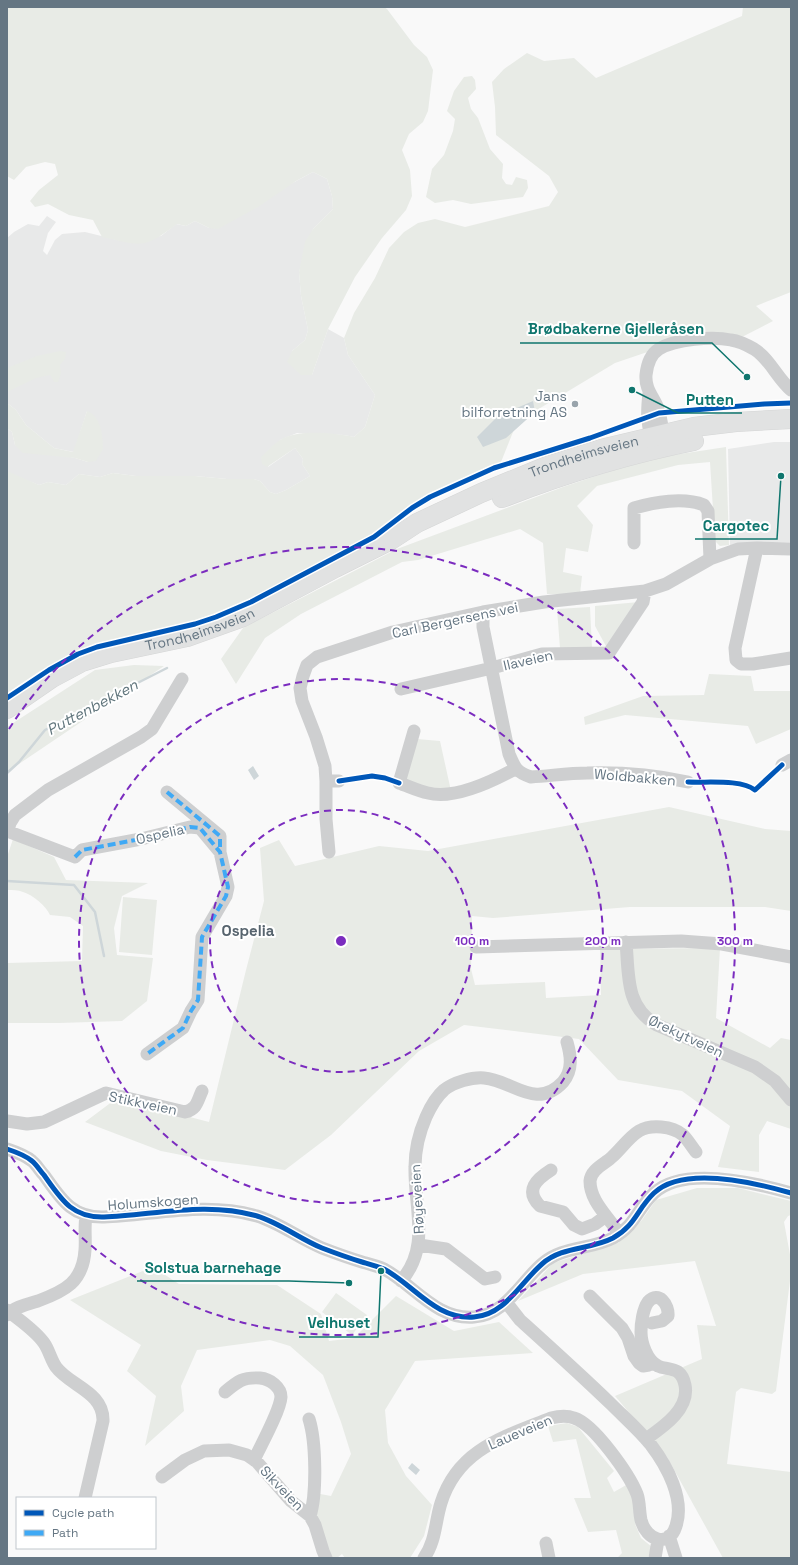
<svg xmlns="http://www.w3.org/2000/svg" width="798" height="1565" viewBox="0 0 798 1565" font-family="'Space Grotesk',sans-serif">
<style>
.built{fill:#e8e9e9}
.green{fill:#e8ebe6}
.water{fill:#ced6d9}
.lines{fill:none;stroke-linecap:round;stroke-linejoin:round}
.stream{stroke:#ced6d9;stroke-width:2.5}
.highway-casing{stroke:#d5d6d6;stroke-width:20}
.minor{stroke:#cecfd0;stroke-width:13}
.highway{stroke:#e1e2e2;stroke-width:19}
.quiet{stroke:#3fa9f5;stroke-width:4;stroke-dasharray:8 4;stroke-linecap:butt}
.cycleway-casing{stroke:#fff;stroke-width:8}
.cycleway{stroke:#0057b8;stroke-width:5}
.ring{fill:none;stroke:#7b2cbf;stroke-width:2;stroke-dasharray:7 5}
.poi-dot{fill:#99a4ac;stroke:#fff;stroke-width:1.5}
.labels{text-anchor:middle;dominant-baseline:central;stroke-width:4;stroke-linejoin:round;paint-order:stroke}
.poi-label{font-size:14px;fill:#657683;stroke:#fff;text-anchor:end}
.street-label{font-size:14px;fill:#657683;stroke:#fff}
.water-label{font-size:15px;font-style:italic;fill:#60757c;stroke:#fff}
.neighbourhood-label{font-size:15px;font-weight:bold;fill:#57646e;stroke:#fff}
.centre{fill:#7b2cbf;stroke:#fff;stroke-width:2}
.ring-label{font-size:12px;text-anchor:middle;font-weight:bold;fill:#7b2cbf;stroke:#fff;stroke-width:4;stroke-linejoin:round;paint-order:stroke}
.leader{fill:none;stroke:#0f766e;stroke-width:1.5}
.callout-dot{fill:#0f766e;stroke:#fff;stroke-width:1.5}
.callout-label{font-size:15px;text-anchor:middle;font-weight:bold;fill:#0f766e;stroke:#fff;stroke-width:4;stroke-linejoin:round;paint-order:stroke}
</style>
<rect width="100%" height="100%" fill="#f9f9f9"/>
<path class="built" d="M313,172L327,179L332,196L333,209L313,229L299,272L301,296L308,330L305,340L292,351L312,375L328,329L344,338L348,355L375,395L365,427L354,437L344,435L297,433L280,440L268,467L295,448L303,459L302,464L310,476L286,490L276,494L270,492L260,481L254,479H227L195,476H136L113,473L100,477L79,474L66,485L48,482L39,485L8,473L7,428L12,432L15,445L75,458L88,462L87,411L74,452L54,448L26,425L16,410L7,403V238L14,232L28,224L39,226L47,216L56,222L48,233L43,251L47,255L55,240L62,234L85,232L122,241L161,236L176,224L186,226L195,221L209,228Z
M774,442H791V542H772L730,546L728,449Z"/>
<path class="green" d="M7,7H384L387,9L414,45L427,57L433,70L428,111L423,122L409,134L402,150L410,170L412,196L406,210L382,238L355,277L328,329L312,375H301L287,362L292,351L305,340L308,330L301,296L299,272L305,242L313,229L333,209L332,196L327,179L313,172L296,181L258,207L218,229L209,228L195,221L186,226L177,224C167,231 157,240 145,243C134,246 113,239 102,237L93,220L69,215L48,204L35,207L30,201L39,190L58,175L55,164L45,162L26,167L14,180L7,176Z
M743,7H791V292L756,306L773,321L740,338L665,346L615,363L517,422L501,462L240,608L180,629L82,652L40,671L7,693V471L39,485L48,482L66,485L79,474L100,477L113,473L136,476H195L227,479H254L260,481L270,492L276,494L286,490L310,476L302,464L303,459L295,448L267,467L262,464L261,457C267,452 273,444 280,440C299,429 333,433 354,437L365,427L375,395L348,355L344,338L354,313L375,278L389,248L404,232L418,223L435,219L465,227L549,206L558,192L549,176L496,135L495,107L492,82L504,69L527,53L544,61L574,58L596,78L742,16Z
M472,76L475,80L476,89L468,98L471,109L478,118L490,149L503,164L502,178L506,184L512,185L516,177L527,180L528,188L523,197L471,204L453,200L435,203L426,197L432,169L444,155L453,131L455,119L447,111L454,91L464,77Z
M60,351L66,352L65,359L60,365L61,373L58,382H54L50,375L36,378L7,392V368L37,356Z
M7,403L16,410L26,425L54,448L73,452L87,411C101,416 103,436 103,449L96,461L88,462L75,458L23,453L15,445L12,432L7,428Z
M726,447L729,545L720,546L715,541L710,462L678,465L597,486L577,506L593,525L588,552L566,548L563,572L582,576L580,594H547L543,543L520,529L418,560L402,562L301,614L265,638L236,684L221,659L243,628L397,549L563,487L647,459Z
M639,602L607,648L595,626V606Z
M590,607L592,648H560L557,609Z
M134,665L164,666L7,772V727L95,670Z
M709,674L751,676L754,691H791V729L756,744L748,726L625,715L585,725L584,717L643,696L704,695Z
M417,739L440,741L451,791L431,790L403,780Z
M669,807L765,829L791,831V911L765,907H630L493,918L472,916L471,969L475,985L545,982L546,998L601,995L600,949L720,948L716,1018L770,1048L781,1038L791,1040V1129L767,1121L759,1135V1172L718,1167L730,1126L682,1091L618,1080L579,1039L464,1025L419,1051L331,1135L285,1170L207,1160L161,1151L85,1122L117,1098L209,1122L246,970L264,901L260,848L279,840L295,866L379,846L428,851Z
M13,839L54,857L66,880L148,883L122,896L114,928L117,955L153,958L147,1001L122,1021L59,1023H7V963L82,961L83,926L70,917L50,915C46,906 33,895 23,892C18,890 13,890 7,890V857Z
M123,897L157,900L152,955L119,952Z
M697,1188H738L791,1201V1215L788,1216L784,1222L791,1260V1273L776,1391L772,1394L741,1388L736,1392L727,1464L791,1472V1558H723L667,1457L615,1396L702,1359L697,1325L716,1326L695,1261L583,1274L518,1301L553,1263L618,1243L642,1220L656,1200Z
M153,1267L179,1284L277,1285L321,1314L329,1341L354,1338L396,1296L454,1331L499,1322L533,1353L415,1361L385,1410L388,1443L406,1476L432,1505L424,1536L410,1558H345L342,1554L337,1558H328L315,1520V1493L331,1496L351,1454L341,1422L323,1375L290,1346L270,1340L197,1350L181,1386L184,1411L145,1446L156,1396L127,1371L141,1345L70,1300Z
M336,1293L367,1315L352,1335L322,1312Z
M567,1423L578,1427L614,1471L607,1478L614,1492L628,1484L634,1502L635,1524L641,1538L652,1547L648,1558H617L622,1553L616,1530L588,1532L574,1498H591L576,1439L553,1442L548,1426Z"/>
<path class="water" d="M533,401L535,412L506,438L483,447L477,437L498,416Z
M253,766L259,776L254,780L248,770Z
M412,1463L420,1470L416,1475L408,1468Z"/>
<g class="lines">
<path class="stream" d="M7,773L19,762L45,730L167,668
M7,881L74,885L95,912L104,956"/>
<defs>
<g id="highway">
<path d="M502,498C564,474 628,454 694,441"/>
<path id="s1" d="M7,709L52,678L82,662L111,653L187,637L243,617L335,568L391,540L417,523L481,493L547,466L601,449L694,427L736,422L791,419"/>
</g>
</defs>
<use href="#highway" class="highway-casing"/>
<path class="minor" d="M649,393C647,411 646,428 655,444
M660,442C664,431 661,416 657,406C652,395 645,388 646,375C647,365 651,354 659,349C675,339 713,336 731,340C739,341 747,345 754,349C770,359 777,378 791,390
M634,543V508C654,502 684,497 704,505L708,511L710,559
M757,548L735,648L736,660L741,664H753L791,658
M483,612V627L509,754C515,768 516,772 531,777C550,776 568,773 587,773C621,772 655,775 688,782
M401,689L492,668L542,654L609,653L643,602L645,591
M414,731L399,783C408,786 418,791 428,793C454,800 493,781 515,769
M782,765L791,760
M326,781H339
M167,792L220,836V852
M7,831L75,857L82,850L141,839L190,827L200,828L220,852L228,887L226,896L202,937L198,1000L191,1011L183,1028L147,1054
M8,831L10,823L15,815L48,790L141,737L152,729L182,679
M329,852L326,819V781L325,766L316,737L302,701L300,688L303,676L307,665L317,657L393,632L483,612L544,602L645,591L666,584L710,559L738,549L757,548L791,549
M626,942C629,975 625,1007 657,1025L755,1067L775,1081L791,1100
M476,947L681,941L722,944L791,957
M7,1121L27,1124L44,1122L106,1093L185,1112C197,1109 197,1102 202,1091
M7,1149C16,1152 25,1155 32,1161C37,1165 40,1171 44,1175C61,1199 72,1218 104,1217C154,1215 207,1201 257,1216C280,1223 300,1239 322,1248C335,1253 349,1258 362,1262C369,1264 377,1266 384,1269C414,1285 436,1320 474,1317C505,1315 520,1283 542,1264C562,1246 590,1250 613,1238C636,1225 637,1209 654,1193C684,1165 756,1183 791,1193
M551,1170C537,1179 524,1190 540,1206L563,1212L574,1225L582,1229L595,1224L606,1216
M619,1234C609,1217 590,1202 590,1181C591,1169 605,1164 612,1157C621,1149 629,1137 639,1131C651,1124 672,1126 683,1135C688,1140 692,1147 696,1152
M419,1245L446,1249L485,1279L495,1277
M401,1281C431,1247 414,1208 415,1167C415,1151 419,1133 426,1117C430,1108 436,1097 444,1090C454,1082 472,1077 484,1078C512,1080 536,1111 563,1082C573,1070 571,1056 567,1042
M590,1296L622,1328L628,1338L634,1356L639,1363L643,1366L649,1365L653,1363
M7,1310C19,1320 35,1330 44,1343C49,1350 51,1360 56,1367C70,1386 104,1392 103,1421L85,1498
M7,1315C14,1307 28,1304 38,1301C65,1291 83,1282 85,1250C86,1239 84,1228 86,1216
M225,1392C238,1381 243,1377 260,1378C270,1379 281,1387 281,1397C280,1411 261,1445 254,1460
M309,1419C316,1441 317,1494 310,1516
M646,1439C663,1427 690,1409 685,1385C684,1380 682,1375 678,1372C672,1368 664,1369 658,1366C647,1361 641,1343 641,1332C641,1323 643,1309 648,1302C659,1290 669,1305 668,1316L662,1321L652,1323
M162,1477L185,1460L204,1451L229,1450L247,1455L257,1462L291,1501L310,1516L315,1525L323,1551L326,1558
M669,1536L676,1558
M546,1543L549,1558
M424,1558C436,1541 435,1522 441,1503C458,1449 504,1437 551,1418C559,1416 566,1415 574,1418C594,1424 629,1474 637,1494C640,1502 639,1511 641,1520C646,1540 669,1549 676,1526C685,1499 667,1466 651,1445C639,1430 625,1418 611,1404C581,1375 551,1348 520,1320L506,1302
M655,1558L658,1540"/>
<use href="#highway" class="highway"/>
<path class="quiet" d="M167,792L220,836V852
M75,857L82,850L141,839L190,827L200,828L220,852L228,887L226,896L202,937L198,1000L191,1011L183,1028L147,1054"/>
<defs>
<path id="cycleway" d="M7,698L49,670L78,654L97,647L195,624L216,617L251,602L374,537L412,508L430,497L494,468L590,438L659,413L764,404L791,403
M339,781L372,776L385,778L399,783
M688,782C707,783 741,779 755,790L782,765
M7,1149C16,1152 25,1155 32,1161C37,1165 40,1171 44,1175C61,1199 72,1218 104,1217C154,1215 207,1201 257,1216C280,1223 300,1239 322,1248C335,1253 349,1258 362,1262C369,1264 377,1266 384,1269C414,1285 436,1320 474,1317C505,1315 520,1283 542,1264C562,1246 590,1250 613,1238C636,1225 637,1209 654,1193C684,1165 756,1183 791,1193"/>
</defs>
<use href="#cycleway" class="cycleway-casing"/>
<use href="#cycleway" class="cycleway"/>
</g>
<g class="ring">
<circle cx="341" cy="941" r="131"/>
<circle cx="341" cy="941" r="262"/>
<path d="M9 729A394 394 0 1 1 9 1153"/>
</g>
<circle class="poi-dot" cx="575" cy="404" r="4"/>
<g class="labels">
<g class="poi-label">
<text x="567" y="396">Jans<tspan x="567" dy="16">bilforretning AS</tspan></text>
</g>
<g class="street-label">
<text stroke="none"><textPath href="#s1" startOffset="634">Trondheimsveien</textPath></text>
<text transform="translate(455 620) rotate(-12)">Carl Bergersens vei</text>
<text stroke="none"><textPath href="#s1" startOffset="211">Trondheimsveien</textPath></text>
<text transform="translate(528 660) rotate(-13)">Ilaveien</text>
<text transform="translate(635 777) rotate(5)">Woldbakken</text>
<text transform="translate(160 834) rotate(-13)">Ospelia</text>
<text transform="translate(686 1036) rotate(25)">Ørekytveien</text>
<text transform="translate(143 1103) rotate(12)">Stikkveien</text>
<text transform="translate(417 1199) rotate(-93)">Røyeveien</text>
<text transform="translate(153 1202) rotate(-4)">Holumskogen</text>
<text transform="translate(520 1432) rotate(-23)">Laueveien</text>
<text transform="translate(282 1488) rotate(46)">Sikveien</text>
</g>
<g class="water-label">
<text transform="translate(92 707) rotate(-28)">Puttenbekken</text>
</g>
<g class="neighbourhood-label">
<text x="248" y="930">Ospelia</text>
</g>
</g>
<circle cx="341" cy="941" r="6" class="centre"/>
<g class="ring-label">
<text x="472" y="945">100 m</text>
<text x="603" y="945">200 m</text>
<text x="735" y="945">300 m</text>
</g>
<path class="leader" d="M747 377L712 343H520M632 390L678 413H742M781 476L777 539H695M349 1283L289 1281H137M381 1271L378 1337H299"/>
<g class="callout-dot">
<circle cx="747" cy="377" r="4"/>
<circle cx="632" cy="390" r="4"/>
<circle cx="781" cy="476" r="4"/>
<circle cx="349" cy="1283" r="4"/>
<circle cx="381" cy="1271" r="4"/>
</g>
<g class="callout-label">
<text x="616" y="334">Brødbakerne Gjelleråsen</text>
<text x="710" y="405">Putten</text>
<text x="736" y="531">Cargotec</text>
<text x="213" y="1273">Solstua barnehage</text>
<text x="339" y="1328">Velhuset</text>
</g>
<rect width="798" height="1565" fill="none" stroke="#657683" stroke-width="16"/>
<rect x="16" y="1497" width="140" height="52" fill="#ffffff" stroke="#c1c8cd"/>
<rect x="24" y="1510" width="20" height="6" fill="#0057b8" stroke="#c1c8cd"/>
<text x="52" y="1517" font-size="12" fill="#657683">Cycle path</text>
<rect x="24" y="1530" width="20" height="6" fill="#3fa9f5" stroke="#c1c8cd"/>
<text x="52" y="1537" font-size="12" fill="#657683">Path</text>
</svg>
